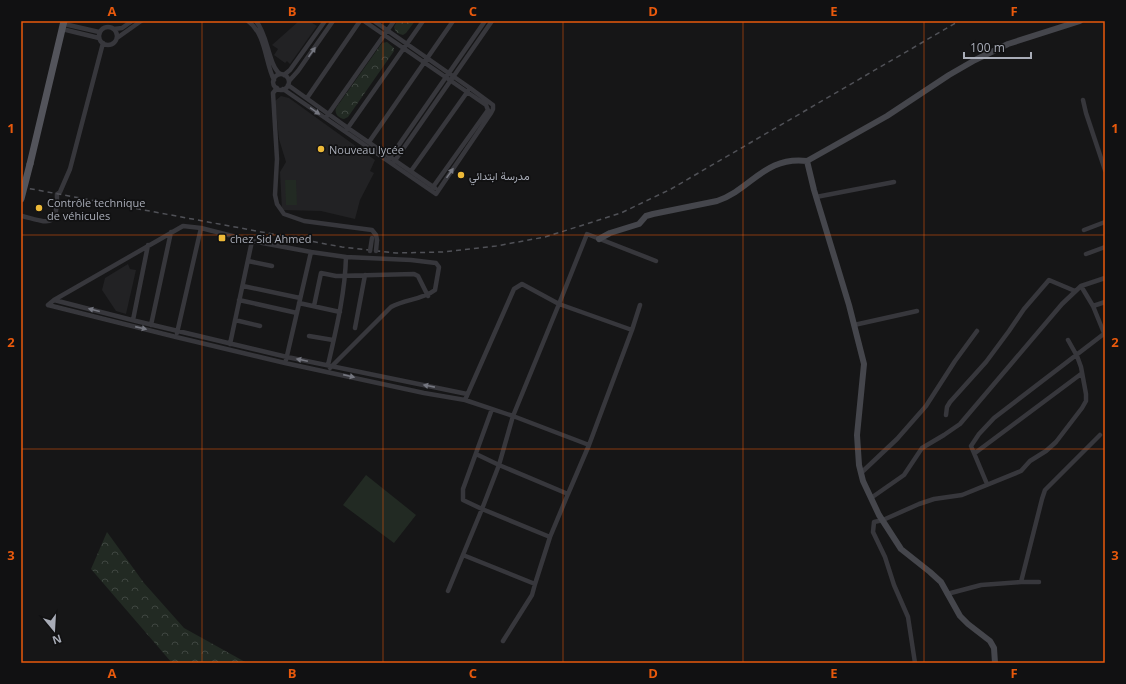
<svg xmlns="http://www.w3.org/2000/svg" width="1126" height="684" viewBox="0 0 1126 684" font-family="'Open Sans',Vazirmatn,sans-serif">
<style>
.built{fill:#222224}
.forest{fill:url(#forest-crowns)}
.garden{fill:#222a23}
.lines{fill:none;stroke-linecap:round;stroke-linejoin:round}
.street{stroke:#37373c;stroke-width:4.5}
.secondary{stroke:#45464c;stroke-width:6}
.primary{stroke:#53545b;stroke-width:7}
.rail{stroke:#505157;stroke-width:1.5;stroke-dasharray:5 4;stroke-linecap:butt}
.street-bridge{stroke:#37373c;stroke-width:4.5}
.primary-bridge{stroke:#53545b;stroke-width:7}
.oneway{fill:#757780}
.grid{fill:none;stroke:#e8590c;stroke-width:1;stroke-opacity:0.55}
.poi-dot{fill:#edb938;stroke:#111112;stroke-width:1.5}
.labels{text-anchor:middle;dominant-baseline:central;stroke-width:3.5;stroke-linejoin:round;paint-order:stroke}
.poi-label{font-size:11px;fill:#a8acb7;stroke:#111112;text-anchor:start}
.neatline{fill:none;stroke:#e8590c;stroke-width:1.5}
.grid-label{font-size:13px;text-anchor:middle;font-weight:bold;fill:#e8590c}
</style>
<defs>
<pattern id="forest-crowns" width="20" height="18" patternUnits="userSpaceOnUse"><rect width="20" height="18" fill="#222a23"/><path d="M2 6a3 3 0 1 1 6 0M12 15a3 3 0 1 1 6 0" fill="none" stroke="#3f4641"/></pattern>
</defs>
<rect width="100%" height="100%" fill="#161617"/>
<path class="built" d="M299,21H309L317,26L290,64L287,61L285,63L274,55L278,49L272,45Z
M281,96L289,98L375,160L370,171L374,173L360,200L355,219L321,211L282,210L280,172L286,162L279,139L275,101Z
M128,264L130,269L136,270L126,314L116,311L102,290L105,278Z"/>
<path class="forest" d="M397,21H415L406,33L403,35C398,34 395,32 394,27Z
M387,42L394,48V51L348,117L344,119C339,118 334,114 336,108L382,43Z
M107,532L144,583L184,628L247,663H172L91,569Z"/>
<path class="garden" d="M285,180H296L297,205H286Z
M366,475L416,515L394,543L343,505Z"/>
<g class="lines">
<path class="street" d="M248,21C266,34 265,62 274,80
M256,21C268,35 268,64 280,74
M364,21L486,105L488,110L433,187
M64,24L99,32
M99 36a9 9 0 1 1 18 0a9 9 0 1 1-18 0Z
M62,29L99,38
M114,29L122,28L132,21
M117,38L141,21
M273 82a8 8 0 1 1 16 0a8 8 0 1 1-16 0Z
M284,75L290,70L325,21
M289,81L298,71L333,21
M288,85L348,128L435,188
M277,88L273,93L277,159L275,195L277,204L284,214L304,221L372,230L376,235L377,240
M283,89L436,194L491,113L493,109V105L470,88L374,21
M307,98L360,21
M1083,100L1086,113L1105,170
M327,116L394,21
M347,129L423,21
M369,142L453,21
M389,159L485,21
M394,162L492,21
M411,171L468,91
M816,197L894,182
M22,216C50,223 57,229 57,194L60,192L70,169L103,43
M1084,230L1105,222
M311,252L346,257C345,294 336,330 328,365
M1086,254L1105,247
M248,261L272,266
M243,286L300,298
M1081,286L1093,306L1104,333
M54,300L183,226L201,228L252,241L311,252L286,360
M239,300L297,313
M299,303L340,312
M48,305L176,337L285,363L424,393L465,400L513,416L559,304L522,284L514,289L465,400
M48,305L54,300L136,321L287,357L467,394
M314,306L321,273L336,276L414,274L418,276L428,296
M1093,306L1105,302
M133,320L148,245
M235,320L260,326
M151,325L171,232
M854,325L917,311
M355,328L365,275
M632,330L640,305
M177,333L201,228
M309,336L333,340
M230,344L252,241
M330,368L391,307C405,299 422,300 435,290L439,267L436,263L411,260L346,257
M492,409L463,489V500L482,509L550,537
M946,415L947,407L950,402L986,362L1009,331L1024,309L1049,280L1075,291
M513,416L589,445L568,494L499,465Z
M589,445L632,330L559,304L587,234L656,261
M975,453L1081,374
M861,473L897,439L926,406L955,361L977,331
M987,484L971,446L979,434L994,418L1105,333
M871,498L904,475L922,448L944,435L960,424L1062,304L1081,286L1105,278
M463,555L535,584L550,537L568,494
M1021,582L1042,499L1045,490L1100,435
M448,591L482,509L499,465L476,454
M947,594L981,585L1021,582H1039
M503,641L532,595L535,584
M915,663L908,617L894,585L885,557L873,532L874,522L883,520L919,504L934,499L962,495L1021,471L1030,461L1046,451L1056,442L1082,408L1086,401V394L1081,367L1077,356L1068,340"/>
<path class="secondary" d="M599,239L610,233L639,224L646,216L653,214L717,201C752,189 764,156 807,161
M995,663L994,648L990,641L968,624L960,616L941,582L930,572L901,549L879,515L863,481L859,465L857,435L864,364L849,305L814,190L807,161L887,116L949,75L975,60L1008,44L1080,21"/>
<path class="primary" d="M30,164L64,21"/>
<path class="rail" d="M21,187L342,247L396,253L443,252L496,246L545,237L621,213L671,189L959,21"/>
<path class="street-bridge" d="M370,251L372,238
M376,251L377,240"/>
<path class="primary-bridge" d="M21,199L30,164"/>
</g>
<defs><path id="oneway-solid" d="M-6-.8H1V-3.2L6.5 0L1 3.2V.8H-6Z"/></defs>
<g class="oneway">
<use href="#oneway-solid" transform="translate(312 52) rotate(-55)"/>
<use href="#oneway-solid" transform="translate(315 111) rotate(35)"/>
<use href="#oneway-solid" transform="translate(450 173) rotate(-55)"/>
<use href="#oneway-solid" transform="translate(94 310) rotate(-166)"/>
<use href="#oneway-solid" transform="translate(141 328) rotate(13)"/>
<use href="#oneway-solid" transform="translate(302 360) rotate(-168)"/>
<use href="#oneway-solid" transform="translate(349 376) rotate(13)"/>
<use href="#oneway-solid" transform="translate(429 386) rotate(-169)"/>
</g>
<path class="grid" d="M202,21V663M383,21V663M563,21V663M743,21V663M924,21V663M21,235H1105M21,449H1105"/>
<g class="poi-dot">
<circle cx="321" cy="149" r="4"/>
<circle cx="461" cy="175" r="4"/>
<circle cx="39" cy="208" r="4"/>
<rect x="218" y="234" width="8" height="8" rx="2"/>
</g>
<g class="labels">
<g class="poi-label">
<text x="329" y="149">Nouveau lycée</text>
<text x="469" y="175">مدرسة ابتدائي</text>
<text x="47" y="202">Contrôle technique<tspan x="47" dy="13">de véhicules</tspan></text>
<text x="230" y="238">chez Sid Ahmed</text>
</g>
</g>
<rect width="1126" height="684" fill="none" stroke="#111112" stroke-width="44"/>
<g transform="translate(54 630) rotate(162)" stroke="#111112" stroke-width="3" paint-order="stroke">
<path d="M0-3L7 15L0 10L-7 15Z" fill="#a8acb7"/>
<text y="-6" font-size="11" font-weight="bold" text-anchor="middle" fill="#a8acb7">N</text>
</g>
<path d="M964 52v6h67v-6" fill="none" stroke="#a8acb7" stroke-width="2"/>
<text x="970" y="52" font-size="12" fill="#a8acb7" stroke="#111112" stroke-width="3" paint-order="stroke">100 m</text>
<rect x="22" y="22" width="1082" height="640" class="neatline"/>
<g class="grid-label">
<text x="112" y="16">A</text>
<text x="292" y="16">B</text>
<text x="473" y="16">C</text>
<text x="653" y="16">D</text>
<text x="834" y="16">E</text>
<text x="1014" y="16">F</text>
<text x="11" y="133">1</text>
<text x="1115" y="133">1</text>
<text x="11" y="347">2</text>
<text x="1115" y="347">2</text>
<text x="11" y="560">3</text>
<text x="1115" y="560">3</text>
<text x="112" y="678">A</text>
<text x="292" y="678">B</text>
<text x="473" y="678">C</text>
<text x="653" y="678">D</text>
<text x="834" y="678">E</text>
<text x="1014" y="678">F</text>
</g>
</svg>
